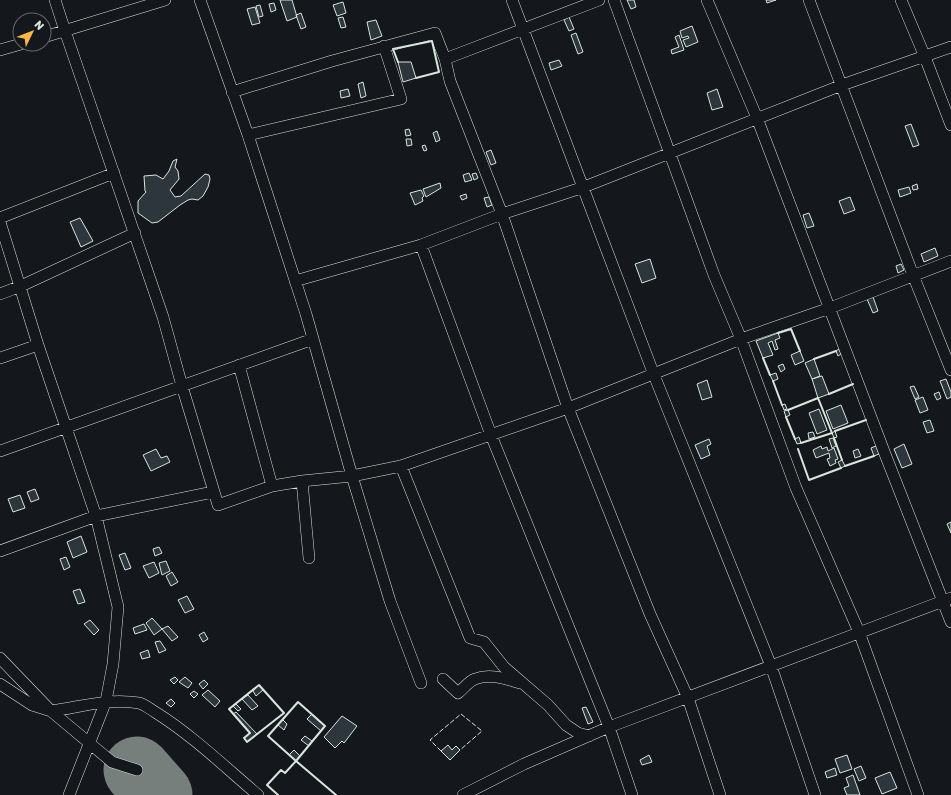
<svg xmlns="http://www.w3.org/2000/svg" width="951" height="795" viewBox="0 0 951 795" font-family="Rubik,sans-serif">
<style>
.lines{fill:none;stroke-linecap:round;stroke-linejoin:round}
.runway{stroke:#767f7c;stroke-width:67}
.building{fill:#2c363c;stroke:#d8e6dc}
.minor-casing{stroke:#d8e6dc;stroke-width:12}
.minor{stroke:#14181c;stroke-width:11}
.fence{stroke:#d8e6dc;stroke-width:1;stroke-dasharray:5 2;stroke-linecap:butt}
.wall{stroke:#d8e6dc;stroke-width:2}
</style>
<rect width="100%" height="100%" fill="#14181c"/>
<g class="lines">
<path class="runway" d="M137,770L159,795"/>
</g>
<path class="building" d="M280,0H292L297,17L287,21Z
M627,0H634L636,7L631,9Z
M766,0H776L767,3Z
M343,2L346,13L337,16L333,5Z
M274,3L276,10L271,12L269,4Z
M260,5L263,16L259,17L256,6Z
M255,7L260,23L252,25L247,9Z
M301,13L306,27L301,29L296,15Z
M343,17L346,27L341,28L338,18Z
M569,17L574,29L569,31L564,20Z
M376,20L382,36L371,40L367,22Z
M692,26L698,42L686,47L683,40L689,38L688,36L682,38L680,31Z
M576,33L583,52L578,54L571,35Z
M679,35L684,50L672,54L671,50L679,47L675,37Z
M559,60L562,66L551,70L549,63Z
M398,62H411L416,78L403,82Z
M363,82L366,96L361,98L358,84Z
M348,89L350,96L341,98L340,91Z
M717,89L723,107L712,110L707,93Z
M911,124L919,145L913,147L905,126Z
M409,129L411,135L406,136L405,130Z
M437,131L440,140L436,142L433,133Z
M406,139H411L412,145L407,146Z
M425,145L427,150L424,151L422,146Z
M491,150L496,163L491,165L486,152Z
M177,159L175,167L178,171L179,179L170,190L175,197L181,196L205,174L209,175L210,179L208,187L203,196L198,200L192,199L188,200L180,205L158,222L152,223L138,213V201L146,192L145,191L144,176L156,175L163,179L169,171L173,161Z
M469,173L472,180L465,182L463,175Z
M476,173L478,178L474,180L472,174Z
M440,183L441,188L426,197L423,189Z
M917,184L918,189L913,190L912,186Z
M909,187L911,193L900,197L898,190Z
M421,190L424,196L422,198L423,201L415,205L410,193Z
M466,194L467,198L462,200L460,196Z
M489,197L492,205L487,207L484,198Z
M850,197L855,210L844,214L839,201Z
M809,213L814,226L807,228L803,215Z
M80,218L93,241L81,247L70,222Z
M935,248L938,256L924,262L921,254Z
M650,259L656,278L642,283L635,264Z
M901,264L904,270L898,273L896,266Z
M873,297L878,311L873,313L867,299Z
M778,333L780,338L775,340L778,349L775,350L772,341L768,343L773,355L763,358L756,341Z
M839,349L841,354L838,356L836,351Z
M800,351L804,361L795,365L791,355Z
M814,359L820,376L812,379L805,363Z
M783,364L785,369L781,372L778,366Z
M776,373L778,379L773,381L770,375Z
M822,376L829,394L818,398L812,379Z
M946,379L951,392V397L947,399L940,381Z
M707,380L712,397L702,400L697,384Z
M914,386L919,397L915,399L910,387Z
M939,392L941,398L937,400L934,394Z
M923,397L928,410L920,413L915,400Z
M785,404L787,409L784,410L782,405Z
M841,405L848,423L833,429L826,411Z
M819,409L827,430L817,434L809,413Z
M788,410L790,415L786,417L784,411Z
M930,420L934,431L927,433L923,422Z
M835,431L837,437L834,438L832,433Z
M813,432L815,437L809,439L808,433Z
M799,437L801,443L797,444L795,439Z
M833,438L836,446L832,448L829,439Z
M709,439L711,444L707,446L710,455L701,459L695,445Z
M904,444L912,464L902,468L894,449Z
M821,446L822,449L827,447L828,451L834,448L838,459L835,460L836,463L830,466L827,459L830,458L829,453L816,458L813,450Z
M876,446L879,454L874,456L871,448Z
M156,449L161,458L167,456L170,462L151,471L143,455Z
M858,449L861,456L855,458L853,451Z
M842,460L845,466L841,468L838,462Z
M35,489L39,499L31,502L27,492Z
M20,495L25,508L13,512L8,499Z
M951,522V533L947,524Z
M81,536L87,552L73,558L67,542Z
M159,547L162,553L155,556L153,549Z
M125,553L131,568L125,570L119,555Z
M66,557L70,567L64,570L60,559Z
M166,561L170,571L162,575L159,563Z
M154,562L159,573L149,578L143,566Z
M172,572L178,582L171,586L166,576Z
M80,589L85,602L78,604L73,591Z
M187,596L194,609L185,613L178,600Z
M152,618L162,629L154,635L146,623Z
M90,620L99,630L94,635L84,624Z
M144,624L147,630L135,634L133,628Z
M168,626L178,637L172,641L162,629Z
M204,632L208,639L203,642L199,635Z
M160,641L166,650L159,653L155,642Z
M148,650L150,657L142,659L140,653Z
M175,677L178,680L174,684L170,680Z
M185,677L192,683L188,688L179,682Z
M204,680L208,684L203,689L199,684Z
M259,685L263,690L256,696L253,691Z
M208,690L220,701L215,707L202,695Z
M194,691L198,694L194,698L190,694Z
M248,695L258,706L252,710L242,699Z
M171,699L175,703L171,707L166,703Z
M236,704L241,709L238,711L233,706Z
M586,707L593,722L588,724L582,708Z
M236,712L257,734L247,742L244,738L250,733L233,714Z
M312,714L325,726L321,731L307,719Z
M342,716L357,726L344,743L342,741L335,748L324,737Z
M283,720L287,724L284,730L278,725Z
M305,736L312,741L309,746L301,740Z
M448,745L452,750L456,746L460,750L450,760L441,751Z
M294,750L300,756L296,761L289,755Z
M649,755L652,762L642,765L640,760Z
M847,755L852,769L840,773L835,759Z
M861,766L866,778L859,781L854,769Z
M835,768L837,775L827,778L825,772Z
M890,772L897,788L882,794L875,778Z
M853,775L860,795H847L844,788L849,786L846,778Z"/>
<g class="lines">
<defs>
<path id="minor" d="M55,0L65,31L163,317L182,386L218,505L272,486L302,481L352,476L401,466L568,408L741,339L830,308L951,261
M200,0L248,135L306,314L352,476L390,601L421,683
M512,0L654,375L771,666L815,795
M614,0L714,275L741,339L796,488L859,632L918,795
M707,0L757,118L885,454L951,622
M809,0L913,275L951,370
M901,0L925,57L951,125
M44,37L165,0
M0,50L21,44
M445,59L450,81L502,214L568,408L650,614L688,698L720,795
M232,92L332,61L435,33L445,59L599,0
M248,135L401,99L384,46
M0,218L114,173
M0,222L38,345L96,516L118,607L113,664L106,701L69,795
M421,245L491,435L609,727L632,795
M295,281L421,245L502,214L584,187L842,85L951,47
M0,294L21,286L135,233
M0,358L38,345
M239,365L272,486
M0,451L313,339
M401,466L470,638L484,642L504,667L548,705L566,725L578,733L589,736
M302,481L309,558
M0,551L96,516L213,492
M0,658L51,711C82,707 106,698 139,703C144,704 150,709 155,712C192,735 225,767 258,795
M443,679L458,693C463,689 469,681 475,679C490,673 506,679 520,683
M0,684L32,705L51,711L112,762L137,770
M463,795L524,764L609,727L951,598"/>
</defs>
<use href="#minor" class="minor-casing"/>
<use href="#minor" class="minor"/>
<path class="fence" d="M441,751L430,740L461,714L482,731L460,750"/>
<path class="wall" d="M398,62L393,49L432,41L439,72L416,78
M778,333L791,329L800,351
M763,358L770,375
M814,359L836,351
M773,381L782,405
M829,394L853,384
M788,410L818,398L832,433L801,443
M786,417L795,439
M835,431L866,420
M834,438L842,460
M798,449L809,480L841,468
M845,466L874,456
M259,685L284,713L247,742L244,738L250,733L229,709Z
M298,702L325,726L296,761L268,736Z
M278,795L267,785L281,770L285,773L296,761L336,795"/>
</g>
<g transform="translate(32 32) rotate(47)"><circle r="19" fill="#14181c" stroke="#626a69"/>
<path d="M0-3L7 15L0 10L-7 15Z" fill="#ffb74d"/>
<text y="-6" font-size="11" font-weight="bold" text-anchor="middle" fill="#d8e6dc">N</text>
</g>
</svg>
